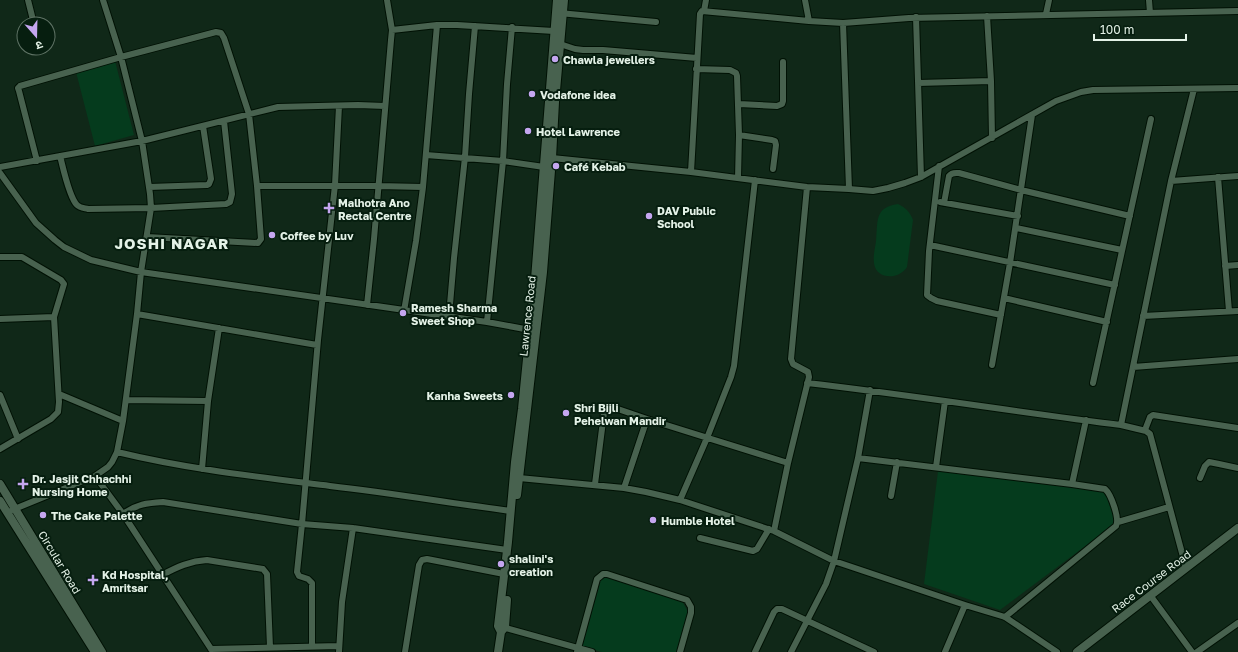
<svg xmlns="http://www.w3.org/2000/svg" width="1238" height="652" viewBox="0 0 1238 652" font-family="'Golos Text','Noto Sans Devanagari',sans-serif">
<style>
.green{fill:#053b1d}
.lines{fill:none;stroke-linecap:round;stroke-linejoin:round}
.minor-casing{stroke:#001104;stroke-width:8}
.tertiary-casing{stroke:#001104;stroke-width:10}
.minor{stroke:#48624f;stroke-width:6}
.tertiary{stroke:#48624f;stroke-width:8}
.poi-dot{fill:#c5a6f0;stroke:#061e0f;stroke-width:1.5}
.labels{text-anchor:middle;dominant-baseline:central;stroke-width:4;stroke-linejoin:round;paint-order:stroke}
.poi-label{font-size:11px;font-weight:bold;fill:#e4f2e7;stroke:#061e0f;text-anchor:start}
.street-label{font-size:11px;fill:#e4f2e7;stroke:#061e0f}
.district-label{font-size:15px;font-weight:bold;letter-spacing:1px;fill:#e4f2e7;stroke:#061e0f}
</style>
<rect width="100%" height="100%" fill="#102818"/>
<path class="green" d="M115,61L134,135L95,146L76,72Z
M898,204C906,208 910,212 913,220L907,267C899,280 876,280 874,263C873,256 875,248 876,241C878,222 874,207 898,204Z
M938,471L1104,490L1116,523L1000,610L924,584Z
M602,576L681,599L688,612L677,652H602L582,647Z"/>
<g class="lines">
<defs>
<path id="minor" d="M28,0L34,24
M805,0L809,21
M1149,0L1150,13
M704,11L706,0
M559,13L656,22
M1046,14L1049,0
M987,16L991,81L992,138
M916,17L921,177
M843,23L849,189
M392,30L437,25H457L554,31
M560,44L575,49L583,50H603L697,58
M696,69L730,70L736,73L737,76L739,135L738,178
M918,83L991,81
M739,104L777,106L782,104L783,101V62
M739,135L772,140L775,141L776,145L773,169
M426,155L503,161L544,167
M60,156C63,167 69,197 77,205C80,208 84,208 88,209L151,208L226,204L230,202L232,194L224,121
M552,158L691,172L807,187L849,189L873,191L888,188L905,183L921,177L1056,101L1081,92L1093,90L1238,88
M37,161L19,91L18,88L20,86L121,57L216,32L221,33L224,38L249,114L257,186H378L423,187
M939,166L929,251L927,295L931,298L937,301L1001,315
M0,167L142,141L278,107L358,105L385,106
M691,172L700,14L702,11L809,21L843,23L909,18L1238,11
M0,173L36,223L55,240L64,247L91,260L141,272L487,322L530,330
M1218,177L1229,311
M1171,181L1238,176
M149,187L207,185L209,184L211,179L203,126
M940,202L1018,216
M944,203L949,176C952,172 955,173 959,173L1021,190L1130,216
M1016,228L1122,250
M147,237L258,243L261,239L257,186
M930,245L1115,285
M0,257H22L61,280L64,284L54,317L59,402L58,412L51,419L0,449
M1225,266L1238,265
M1004,298L1107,322
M367,305L374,239L391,40L392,30L387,0
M404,311L416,241L423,187L437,25
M137,314L317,345
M449,316L454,258L465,157L469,94L475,26
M1143,316L1238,311
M0,319L54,317
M487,322L503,161L507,84L512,27
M992,365L1010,263L1032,115
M1133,367L1238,359
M807,383C912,395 1016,412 1121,425
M1093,383L1151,119
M59,394L123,421
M0,395L18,439
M126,400L208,401
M1145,430L1150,417L1153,415L1238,428
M117,452C187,469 259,477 330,486C390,493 451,503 511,511
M858,458L1072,484L1105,489C1111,494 1120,519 1116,526L1005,617
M936,467L945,401
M202,469L208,401L219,328
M95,476L123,514L213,652
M519,478L624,488L646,492L680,500L774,531L834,561L965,605L1005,617L1057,652
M1200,478L1205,466L1209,462L1219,464L1238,468
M595,484L604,413L609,407H612L647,419L788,463
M1072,484L1086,420
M624,488L647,419
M891,496L897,462
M680,500L707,438L731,377L734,366L755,180
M12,510L95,476L108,467L112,462L117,452L123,421L137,314L141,272L151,208L150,194L142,141L121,57L103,0
M123,514C137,504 147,503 163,502L302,524L353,528L507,550
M1118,522L1169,507
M774,531L788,463L809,377L808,372L793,364L791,359L807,187
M700,538L753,551L757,549L769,529
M1186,568L1150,434L1146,431L1121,425L1171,181L1194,89
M162,575C177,567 190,561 207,560L263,569L267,574L270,647
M1150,595L1192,652
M502,627L592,652
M312,646V583L308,579L299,576L297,572L302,524L318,340L335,185L339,106
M211,649L339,646
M339,652L342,602L353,528
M405,652L419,565L422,560L427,559L504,574
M577,652L597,579L603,574H607L687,600L691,607V613L680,652
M755,652L774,612L777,609H782L874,652
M791,652L826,584L834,561L858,458L870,390
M945,652L965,605
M1197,652L1238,623"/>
<path id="tertiary" d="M0,484L102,652
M517,495L543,272L552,158L555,102L564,0
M0,501L95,652
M501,632L505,627L507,600
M498,652L501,632L498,626L508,542L515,462L522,409L535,279L557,0
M1077,652L1238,528"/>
</defs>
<use href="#minor" class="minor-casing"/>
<use href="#tertiary" class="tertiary-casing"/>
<use href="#minor" class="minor"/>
<use href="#tertiary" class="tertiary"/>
</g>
<g class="poi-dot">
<circle cx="555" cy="59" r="4"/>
<circle cx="532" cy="94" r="4"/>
<circle cx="528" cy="131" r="4"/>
<circle cx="556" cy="166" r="4"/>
<path d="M327 202h4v4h4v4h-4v4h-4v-4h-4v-4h4z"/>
<circle cx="649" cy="216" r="4"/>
<circle cx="272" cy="235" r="4"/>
<circle cx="403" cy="313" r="4"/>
<circle cx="511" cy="395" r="4"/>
<circle cx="566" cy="413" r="4"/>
<path d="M21 478h4v4h4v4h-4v4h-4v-4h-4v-4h4z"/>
<circle cx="43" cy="515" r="4"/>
<circle cx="653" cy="520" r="4"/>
<circle cx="501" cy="564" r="4"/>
<path d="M91 574h4v4h4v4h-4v4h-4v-4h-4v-4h4z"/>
</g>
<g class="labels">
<g class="poi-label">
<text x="563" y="59">Chawla jewellers</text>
<text x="540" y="94">Vodafone idea</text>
<text x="536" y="131">Hotel Lawrence</text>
<text x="564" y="166">Café Kebab</text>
<text x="338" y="202">Malhotra Ano<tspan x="338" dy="13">Rectal Centre</tspan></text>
<text x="657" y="210">DAV Public<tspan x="657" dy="13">School</tspan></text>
<text x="280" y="235">Coffee by Luv</text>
<text x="411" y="307">Ramesh Sharma<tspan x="411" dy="13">Sweet Shop</tspan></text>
<text x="503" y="395" text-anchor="end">Kanha Sweets</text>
<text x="574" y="407">Shri Bijli<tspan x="574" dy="13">Pehelwan Mandir</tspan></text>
<text x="32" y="478">Dr. Jasjit Chhachhi<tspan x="32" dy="13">Nursing Home</tspan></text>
<text x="51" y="515">The Cake Palette</text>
<text x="661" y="520">Humble Hotel</text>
<text x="509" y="558">shalini's<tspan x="509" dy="13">creation</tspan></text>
<text x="102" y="574">Kd Hospital,<tspan x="102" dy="13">Amritsar</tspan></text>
</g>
<g class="street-label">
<text transform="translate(527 316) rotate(-84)">Lawrence Road</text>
<text transform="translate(60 562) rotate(59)">Circular Road</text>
<text transform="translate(1151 581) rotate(-37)">Race Course Road</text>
</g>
<g class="district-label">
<text x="172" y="243">JOSHI NAGAR</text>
</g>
</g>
<g transform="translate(36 36) rotate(160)"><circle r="19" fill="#061e0f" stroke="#5f7365"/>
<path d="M0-3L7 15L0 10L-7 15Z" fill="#c5a6f0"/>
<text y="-6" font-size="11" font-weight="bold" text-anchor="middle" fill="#e4f2e7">उ</text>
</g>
<path d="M1094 34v6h92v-6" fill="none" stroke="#e4f2e7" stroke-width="2"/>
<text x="1100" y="34" font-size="12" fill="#e4f2e7" stroke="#061e0f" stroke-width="3" paint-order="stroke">100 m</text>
</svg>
